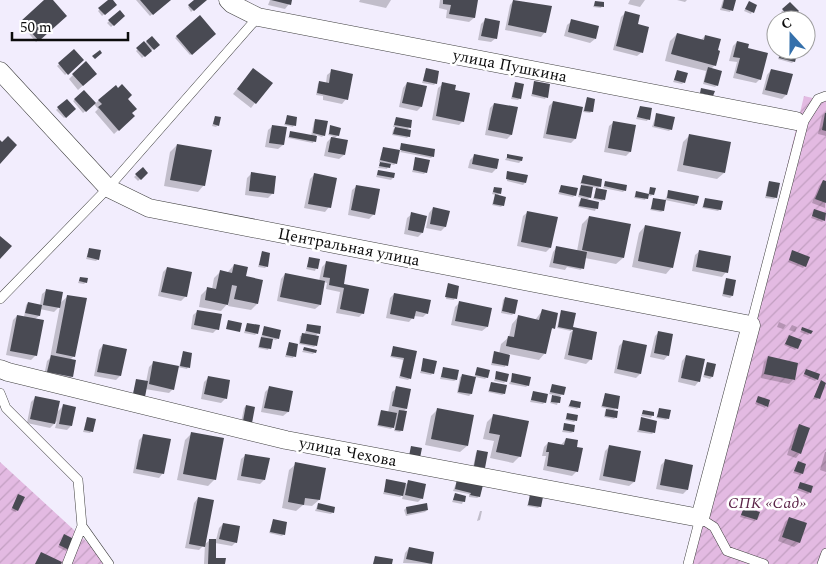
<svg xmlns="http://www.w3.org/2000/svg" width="826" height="564" viewBox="0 0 826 564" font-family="Spectral,serif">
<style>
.garden{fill:url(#garden-furrows)}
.shadow{fill:#0003}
.building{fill:#494a53}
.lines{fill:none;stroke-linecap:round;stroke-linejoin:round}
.lane-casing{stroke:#3f3f3f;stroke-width:10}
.street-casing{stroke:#3f3f3f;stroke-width:19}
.lane{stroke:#fff;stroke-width:9}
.street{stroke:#fff;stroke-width:18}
.labels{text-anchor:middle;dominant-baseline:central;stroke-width:5;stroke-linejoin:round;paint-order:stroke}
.street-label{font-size:16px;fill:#0c0c0c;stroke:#fff}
.park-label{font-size:16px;font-style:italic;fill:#5b2448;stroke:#fff}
</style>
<defs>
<pattern id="garden-furrows" width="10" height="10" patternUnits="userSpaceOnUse" patternTransform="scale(1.25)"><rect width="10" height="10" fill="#e3bae2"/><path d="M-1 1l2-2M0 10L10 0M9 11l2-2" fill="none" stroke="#c29fc1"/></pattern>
</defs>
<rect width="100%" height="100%" fill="#f2edfd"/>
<path class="garden" d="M804,96L826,101V564H691Z
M0,462L111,564H0Z"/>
<path class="shadow" d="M46,0H51L65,16L36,42L20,23Z
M110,0L115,5L102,16L98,11Z
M136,0H169L150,16Z
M196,0H205L191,12L188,7Z
M270,0H290L289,4L285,9L268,5Z
M360,0H391L386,8L359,2Z
M440,0H477L474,18L469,22L446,18L447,10L439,8Z
M514,0L545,32L541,37L505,30L510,5Z
M630,0H645L640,7L628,4Z
M677,0H687L685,2Z
M723,0H735L730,12L720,10Z
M595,2L602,6L601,8L593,7Z
M749,2L752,12L751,14L744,11Z
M790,4L797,11L789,19L781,12Z
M120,11L124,16L111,27L107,23Z
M626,12L636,25L642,52L637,56L613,50L621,17Z
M200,17L215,34L190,55L175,38Z
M485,20L496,38L491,42L478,40L481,24Z
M572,21L595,39L590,43L564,36L567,25Z
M677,34L701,40L705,36L715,65L711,69L717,85L715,87L703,84L706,71L665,61L670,41Z
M152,37L158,45L142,58L136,51Z
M737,42L746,49L760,79L756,83L733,78L737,62L729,61L733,46Z
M781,50H797L794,61L792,63L778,59Z
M74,51L82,60L65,75L57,66Z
M426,69L436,83L434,85L422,83Z
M771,70L786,95L782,99L762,94L767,75Z
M332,71L346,99L342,104L323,100V96L316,95L318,84L320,82L326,83L327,75Z
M678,71L684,82L682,84L673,82Z
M249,74L255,103L251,108L233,94Z
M73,75L91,78L78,90L69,79Z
M535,82L546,97L545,99L531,96Z
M407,83L421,107L417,111L399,107L403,88Z
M443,84L454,91L463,121L459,125L432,120L438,88Z
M516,84L520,98L518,100L511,99L514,86Z
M84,92L95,104L99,100L126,99L131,113L129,120L114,134L95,112L98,109L94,104L83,113L73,101Z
M587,98L591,112L590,113L583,112Z
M67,100L75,109L64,118L56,110Z
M553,102L581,108L575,139L571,143L543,138L549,106Z
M494,104L511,135L507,139L485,135L490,108Z
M640,107L648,119L647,121L636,119Z
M826,112V136L818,134L822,116Z
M656,115L671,129L669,131L652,127Z
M288,116L294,125L293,127L284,125Z
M215,117L218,125L216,127L212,126Z
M396,118L409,128L406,131L409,136L407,138L392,135L393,130L396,127H393Z
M316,120L324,135L322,137L316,135L313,143L288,138L291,132L311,136L314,122Z
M614,122L630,152L626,156L604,152L609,126Z
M273,126L286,128L283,145L278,149L265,147L268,130Z
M331,127L338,135L334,139L344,155L339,159L324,156L327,142L333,136L328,135Z
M690,135L724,173L717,179L677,171L683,142Z
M402,144L433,156L431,158L400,152L405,147L399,149Z
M177,145L204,185L198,192L164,186L170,152Z
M383,148L396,163L394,165L389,164L387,169L378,168L382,162H379Z
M508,155L522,158L521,161L519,163L505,160Z
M474,156L496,169L492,173L468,168L470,160Z
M416,158L426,172L424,174L412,172Z
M143,169L147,173L138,181L134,177Z
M378,171L394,174L393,178L391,180L376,177Z
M252,173L275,177L272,194L268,198L245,195L247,178Z
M508,173L525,183L523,185L507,181Z
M314,175L329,207L325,212L304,208L310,179Z
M583,176L600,186L598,188L592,187L590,197L586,201L598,203L595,211L578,207L579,202L583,198L578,197L580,188L583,185L580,184Z
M823,181L826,183L825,208L812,203L819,186Z
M606,182L625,190L623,192L603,188Z
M769,182L776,197L774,199L765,198L768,184Z
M357,186L374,214L369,219L348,215L352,190Z
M561,186L575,195L573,197L558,194Z
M494,188L500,193L497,196L503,205L501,207L492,205L494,198L496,195L492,194Z
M650,188L653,194L651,196L647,195L645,200L634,198L636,192L648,195Z
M596,190L604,199L602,201L593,199Z
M669,191L696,204L694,206L665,200Z
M654,199L663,211L661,212L650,210Z
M705,199L720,209L718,211L702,208Z
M433,208L448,212L445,227L441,231L426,228L429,213Z
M815,210L824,220L822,222L811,218Z
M528,212L550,248L546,252L517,246L523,216Z
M412,214L422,233L418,237L404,234L407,218Z
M589,217L623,258L616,264L585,258L581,270L567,267L565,270L549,267L553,252L557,247L577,251L582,224Z
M645,226L672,267L666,274L632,267L639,233Z
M89,249L98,259L96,261L86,259Z
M700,251L726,272L722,277L692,271L695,255Z
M262,252L267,266L265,268L258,267Z
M793,252L805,266L803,268L788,262Z
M310,258L319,260L315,271L306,269Z
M326,263L363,313L359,317L336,313L340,292L326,289L327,283L324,282L320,305L315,309L277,301L281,279L285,274L319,281L322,267Z
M234,265L244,277L257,304L251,310L228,306L229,302L221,311L199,307L201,295L208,288L212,289L214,278L221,271L227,273Z
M167,268L186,296L181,301L158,296L163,272Z
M80,278L86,282L84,284L78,283Z
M727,279L735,281L732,296L730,298L722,296L725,281Z
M449,285L455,298L454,300L446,299Z
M47,290L59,304L68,296L74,356L70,360L75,361L72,377L67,381L44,376L47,361L50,358L60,306L54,312L40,309L39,316L35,319L36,355L31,360L6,355L13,320L17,316L24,317L26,305L28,303L40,305L42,294Z
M394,294L427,313L423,317L414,316L409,322L386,318L390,298Z
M505,298L514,313L512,315L501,313L503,300Z
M460,302L487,327L482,331L451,325L455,307Z
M198,311L217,329L213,333L191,329L193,315Z
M542,311L553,328L549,332L545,353L539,360L509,354L505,367L491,365L493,355L495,353L499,354L501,344L509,337L512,324L518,317L535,320Z
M562,312L575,314L571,331L557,328L560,314Z
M779,322L786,325L783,329L777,327Z
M247,324L257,333L255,335L244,333Z
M308,325L318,333L315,337V346L314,347L299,344L300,336L304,335Z
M792,325L797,327L795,332L789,330Z
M264,328L278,338L276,340L272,339L268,350L258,348L260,340L263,337H261Z
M803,328L810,333L808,335L800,332Z
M574,329L591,359L586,364L564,359L570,333Z
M659,332L668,355L664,360L650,357L655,336Z
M789,337L797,348L795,350L784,345Z
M623,342L640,374L636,378L614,373L619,346Z
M289,343L294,356L293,358L285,357Z
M103,345L120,376L116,380L94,376L99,350Z
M394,348L416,352L410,378L408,380L399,378L403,360L390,357Z
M304,349L315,352L313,354L302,352Z
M183,353L188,367L187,369L177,367L173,389L169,393L145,389L144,395L133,393L137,380L146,382L149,367L154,362L179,367Z
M686,356L699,381L695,386L678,382L682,361Z
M768,358L793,380L789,384L761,378L764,362Z
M424,360L433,373L431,375L420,373Z
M707,363L712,377L710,379L703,377Z
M477,368L487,377L485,379L475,377L471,394L469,396L457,393L460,377L462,376L474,378Z
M443,369L456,380L454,381L440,379Z
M805,372L817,379L815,381L803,376Z
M497,373L506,381L504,383L494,381Z
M513,375L528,385L526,387L509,384Z
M209,377L226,398L221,403L201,399L204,382Z
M821,381L818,398L817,400L813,399Z
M491,383L504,394L502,395L488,392Z
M552,386L563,394L560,396L557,405L550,403L551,399L555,395L549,394Z
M269,388L292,392L288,412L283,416L261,412L265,392Z
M397,388L406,409L403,412L402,430L400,432L394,431L395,425L391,429L377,426L380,413L381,411L388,413L392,392Z
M533,393L545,402L543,404L530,402Z
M605,395L616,408L613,411L616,417L614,419L604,417L605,412L608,409L601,407Z
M758,397L769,401L765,408L755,404Z
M35,398L56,413L63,406L71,426L67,430L55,428L57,421L50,428L27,423L31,402Z
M571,401L579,407L577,409L568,407Z
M246,406L254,408L241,423L244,408Z
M438,409L467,446L460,452L425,445L431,416Z
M660,409L668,418L666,420L656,418Z
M643,411L653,413L652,416L651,418L641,416Z
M568,414L576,420L574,422L565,420Z
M493,416L520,456L513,463L490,458L494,441L483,439L487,422Z
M87,418L92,431L90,433L83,432Z
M642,419L653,433L652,434L637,432Z
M565,424L573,432L571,433L562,432Z
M800,425V453L796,458L787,455L795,430Z
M192,433L215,479L208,486L177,480L185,440Z
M144,435L163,473L159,478L133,473L139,440Z
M566,439L575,448L577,471L572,476L543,470L546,456H542L544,447L548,443L561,445Z
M610,446L639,452L634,482L629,486L599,480L605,451Z
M478,451L484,467L482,469L473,467L476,453Z
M825,452H826V472L820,470Z
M246,455L264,480L260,484L237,480L241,459Z
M665,461L687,490L683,494L656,489L661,465Z
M798,463L802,473L800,475L793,473Z
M296,464L319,500L312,506L303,505L296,511L282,508L289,470Z
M387,481L404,486L409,482L422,498L418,502L402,499L403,495L400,497L383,494Z
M457,481L479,497L477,498L469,497V494L453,491Z
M800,484L810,492L808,494L797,490Z
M455,495L465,497L462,504L452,502Z
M531,495L540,506L538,508L527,506Z
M17,497V510L16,512L11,510Z
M198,498L203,546L199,550L185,548L194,503Z
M318,504L333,512L331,514L315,511Z
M406,508L427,510L425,512L406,516L404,510Z
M744,508L756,520L754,521L740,517Z
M480,511H482L480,520L477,521Z
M789,518L799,543L794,547L778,541L785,522Z
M273,521L284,534L282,536L269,533Z
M223,524L236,542L232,546L215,543L214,559L224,564H204L205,544L210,540H216L219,528Z
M63,538L68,549L66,551L58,547Z
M409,548L431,564L403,563L405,553Z"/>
<path class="building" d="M44,0H53L67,16L39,41L21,21Z
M108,0H113L117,5L105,15L98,8Z
M140,0H171L153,15Z
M194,0H207L194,11L188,5Z
M271,0H292L291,5Z
M443,0H478L475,18L449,14L451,5L443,4Z
M513,0L552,6L546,33L508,25Z
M724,0H736L733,11L722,8Z
M595,1L604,2V7L594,6Z
M749,1L757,5L754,13L745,9Z
M790,2L799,11L791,19L782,9Z
M120,10L125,16L114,26L108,20Z
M625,11L640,15L638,24L649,27L643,53L616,46Z
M200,15L216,34L192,55L176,36Z
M485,18L500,21L497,39L481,36Z
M571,19L599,26L596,39L568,32Z
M677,33L704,40L705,35L721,39L718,50L720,51L716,66L671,54Z
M152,36L160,45L154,50L146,41Z
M144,41L152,51L145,57L136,48Z
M737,41L749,44L748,48L768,53L761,80L736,73L740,58L733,57Z
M74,49L84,60L68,75L58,63Z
M100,50L102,53L95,59L92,56Z
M781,50H798L795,62L779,58Z
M86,61L97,74L83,86L72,74Z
M708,67L722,71L718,86L704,82Z
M253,68L273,83L256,104L237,89Z
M426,68L439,71L437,84L423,81Z
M331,69L353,74L348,100L317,93L319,81L329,83Z
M771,69L793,74L787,95L765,90Z
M677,70L688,73L685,83L674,80Z
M534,81L550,84L548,98L532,94Z
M407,82L427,86L422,107L402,103Z
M442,82L456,85L455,90L470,93L464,122L436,116Z
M515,82L524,84L521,99L512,97Z
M122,84L132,95L128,99L137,109L132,113L135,116L119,131L98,107L102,104L98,100L116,85L118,88Z
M701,88L715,91L713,96L700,93Z
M84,90L96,103L86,112L74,99Z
M587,97L595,99L593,112L584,111Z
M67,99L76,109L66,118L57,107Z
M553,101L583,107L576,139L546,134Z
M494,103L518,107L512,135L488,130Z
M640,106L652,108L650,120L637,117Z
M656,113L675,117L672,130L654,126Z
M825,113H826V131L822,130Z
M287,115L297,117L296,126L285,124Z
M215,116L221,117L219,126L213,124Z
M396,117L412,120L411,128L394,125Z
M315,119L328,121L325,136L313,133Z
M613,121L636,125L631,152L608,148Z
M272,125L287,127L284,145L269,143Z
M330,125L341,128L339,136L329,134Z
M395,127L411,130L410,137L393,134Z
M290,131L317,136L316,142L289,137Z
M689,134L731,142L725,173L683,165Z
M8,136L17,145L0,164V140L2,142Z
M331,137L348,140L345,155L328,152Z
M401,143L435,149L434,157L400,150Z
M177,144L212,150L205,186L170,180Z
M383,147L400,150L397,164L380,160Z
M474,154L499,159L497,169L472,164Z
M507,154L523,157L522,161L507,158Z
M415,157L430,160L427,173L413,170Z
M380,162L391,164L390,168L379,166Z
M143,167L148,173L141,180L135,174Z
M378,170L395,173L394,178L377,175Z
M507,171L528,175L526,183L506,179Z
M251,172L276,176L274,194L249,191Z
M314,173L337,178L331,208L308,204Z
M583,175L602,179L601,187L581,183Z
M823,180L826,181V203L815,199Z
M605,181L627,185L626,191L604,186Z
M769,181L780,183L777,198L766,196Z
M356,185L380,189L375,215L351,210Z
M561,185L578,188L576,196L559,192Z
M581,185L593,187L591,198L579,195Z
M494,187L502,188L501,194L493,192Z
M650,187L656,188L654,195L649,194Z
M596,188L607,190L605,200L594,198Z
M668,190L699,196L697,204L667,198Z
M636,191L649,194L648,199L635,197Z
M495,194L506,197L504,206L493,204Z
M581,198L599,202L598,209L579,206Z
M653,198L666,200L664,211L651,209Z
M705,198L723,201L721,210L703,207Z
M433,207L450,211L446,227L430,224Z
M814,209L826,213L825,221L812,216Z
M527,211L558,217L551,248L521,242Z
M411,212L427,216L423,233L408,230Z
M589,216L631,224L624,258L582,250Z
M645,225L681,232L673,268L638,261Z
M0,236L12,246L0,259Z
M556,246L587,252L584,269L553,263Z
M89,248L101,250L99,260L87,257Z
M699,250L731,256L728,273L696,267Z
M792,250L810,257L806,267L789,260Z
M262,251L270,253L268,267L259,265Z
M309,257L320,259L318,269L307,267Z
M326,261L347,265L344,284L369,289L364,314L340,309L344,288L329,285L330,278L323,277Z
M234,264L248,267L246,276L263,280L258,304L234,299L237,286L232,285L228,305L205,300L207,287L216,289L220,270L232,273Z
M167,267L192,272L187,297L161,292Z
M285,273L325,281L321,305L280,297Z
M80,277L88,278L87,283L79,281Z
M726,278L736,280L733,296L723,294Z
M448,283L459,286L457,299L445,297Z
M46,289L63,292L60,308L43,305Z
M394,293L431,300L428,314L416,311L414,319L390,314Z
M67,295L87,298L75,357L56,353Z
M505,297L518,300L515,314L502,311Z
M459,301L492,308L488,327L455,321Z
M28,302L42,305L40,316L25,313Z
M542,309L558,313L555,329L552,328L546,354L506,346L508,336L514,337L518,315L539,320Z
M197,310L222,314L219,330L194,325Z
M561,310L576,313L573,327L597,332L592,360L568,355L573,330L558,327Z
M17,315L44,320L37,356L10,351Z
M228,320L242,323L240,332L226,329Z
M247,323L260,325L258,334L245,331Z
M307,324L321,326L320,334L306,331Z
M264,326L281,330L279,339L262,335Z
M802,327L813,331L811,334L801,330Z
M658,331L673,334L669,356L654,353Z
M302,333L319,336L317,346L300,343Z
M789,335L802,340L798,349L785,344Z
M261,337L273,339L271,349L259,347Z
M623,340L647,345L641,374L617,369Z
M289,342L298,344L296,357L286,355Z
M103,344L127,349L121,376L97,372Z
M393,346L417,351L411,379L400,376L404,358L391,356Z
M304,347L317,350L316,353L303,350Z
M183,351L192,353L190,368L180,366Z
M494,351L510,355L508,366L492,363Z
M51,355L76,360L73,377L47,372Z
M686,355L705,359L700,382L681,378Z
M768,356L798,363L795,380L764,374Z
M423,358L437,361L434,374L421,371Z
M153,361L179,366L174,390L149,384Z
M707,362L716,364L713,377L704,375Z
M443,367L459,370L457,380L441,377Z
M477,367L490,370L488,378L475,375Z
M806,369L820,374L818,380L804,374Z
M496,371L509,374L507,382L495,379Z
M512,373L531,377L529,386L511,382Z
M462,374L476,377L472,394L458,392Z
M208,376L230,380L227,399L204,394Z
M136,379L148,381L145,397L133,394Z
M821,380L826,383L820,399L814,397Z
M491,382L507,385L505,394L489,391Z
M552,384L566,387L564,395L550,392Z
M269,386L293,391L289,412L264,408Z
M396,386L411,389L407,409L392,406Z
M533,391L548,394L546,403L531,400Z
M605,393L620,396L618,409L602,406Z
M552,395L561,397L560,403L551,402Z
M35,396L60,401L55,424L30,419Z
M758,396L770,400L768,407L756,402Z
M571,400L581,402L580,408L569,406Z
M63,404L76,407L72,426L59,424Z
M246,405L255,407L252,423L243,421Z
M437,408L474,415L468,446L431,439Z
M659,408L671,410L669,419L657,417Z
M606,409L618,411L617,418L605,416Z
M381,410L397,413L394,428L378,425Z
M399,410L407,411L403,431L395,430Z
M643,410L654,412V416L642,414Z
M567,413L578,415L577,421L566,419Z
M493,414L529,421L521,457L496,452L500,435L489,433Z
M87,417L96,419L93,432L84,430Z
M641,417L657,421L655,433L639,430Z
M564,423L575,425L574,432L563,430Z
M799,424L810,428L801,454L791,450Z
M191,432L224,438L216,480L183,474Z
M143,434L171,439L164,474L136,469Z
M566,438L578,440L577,447L583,448L578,472L547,466L549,452H546L548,442L564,445Z
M609,445L641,451L635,482L603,476Z
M411,446L422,448L420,458L409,456Z
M477,450L488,452L485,468L474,466Z
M245,454L270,458L265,480L241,476Z
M665,459L693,465L688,490L660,485Z
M798,461L806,464L803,474L794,471Z
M295,462L326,468L320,500L305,498L304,505L288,502Z
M386,479L406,483L403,496L384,492Z
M457,479L483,485L480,497L470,495L471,493L455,489Z
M408,480L426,484L423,499L405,495Z
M800,482L813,486L811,493L798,488Z
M455,493L466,496L465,502L453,500Z
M18,494L25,497L18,511L12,508Z
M530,494L543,497L541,507L528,505Z
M198,497L214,500L205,547L189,544Z
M318,503L335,507L334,513L317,509Z
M427,503L428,510L407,514L406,507Z
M744,507L760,512L757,520L741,515Z
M789,517L807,523L800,543L782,537Z
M273,519L287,522L285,535L270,532Z
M223,523L240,526L237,543L219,539Z
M64,534L74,539L69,550L59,545Z
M209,539H216V558H226L225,564H208Z
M409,547L434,552L432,564L406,559Z
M41,552L62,562L61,564H35Z
M375,556L393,559L392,564H373Z"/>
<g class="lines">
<defs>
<path id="lane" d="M804,121L818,99L826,96
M0,299L108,188L258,17
M751,325L804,121H799
M0,393L6,408L78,480L82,526L67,564
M82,526L109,564
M688,564L700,518L714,527L727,551L764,564
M822,564L826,553"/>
<path id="street" d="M228,0L232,4L258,17L796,121
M0,71L108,188L149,208L751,325L700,518L286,440L8,372L0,369"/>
</defs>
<use href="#lane" class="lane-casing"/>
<use href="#street" class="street-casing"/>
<use href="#lane" class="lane"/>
<use href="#street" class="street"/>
</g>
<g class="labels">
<g class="street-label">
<text transform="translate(510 66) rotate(11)">улица Пушкина</text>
<text transform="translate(349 247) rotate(11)">Центральная улица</text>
<text transform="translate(348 452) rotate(11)">улица Чехова</text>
</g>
<g class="park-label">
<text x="767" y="503">СПК «Сад»</text>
</g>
</g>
<g transform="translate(791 35) rotate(339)"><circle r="24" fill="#ffffff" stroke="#9e9e9e"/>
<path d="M0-4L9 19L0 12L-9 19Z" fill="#3570ab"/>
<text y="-8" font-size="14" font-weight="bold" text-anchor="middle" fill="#0c0c0c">С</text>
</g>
<path d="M12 32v8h116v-8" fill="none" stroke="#0c0c0c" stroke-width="2.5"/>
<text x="20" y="32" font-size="15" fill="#0c0c0c" stroke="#ffffff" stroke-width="4" paint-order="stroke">50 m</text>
</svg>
